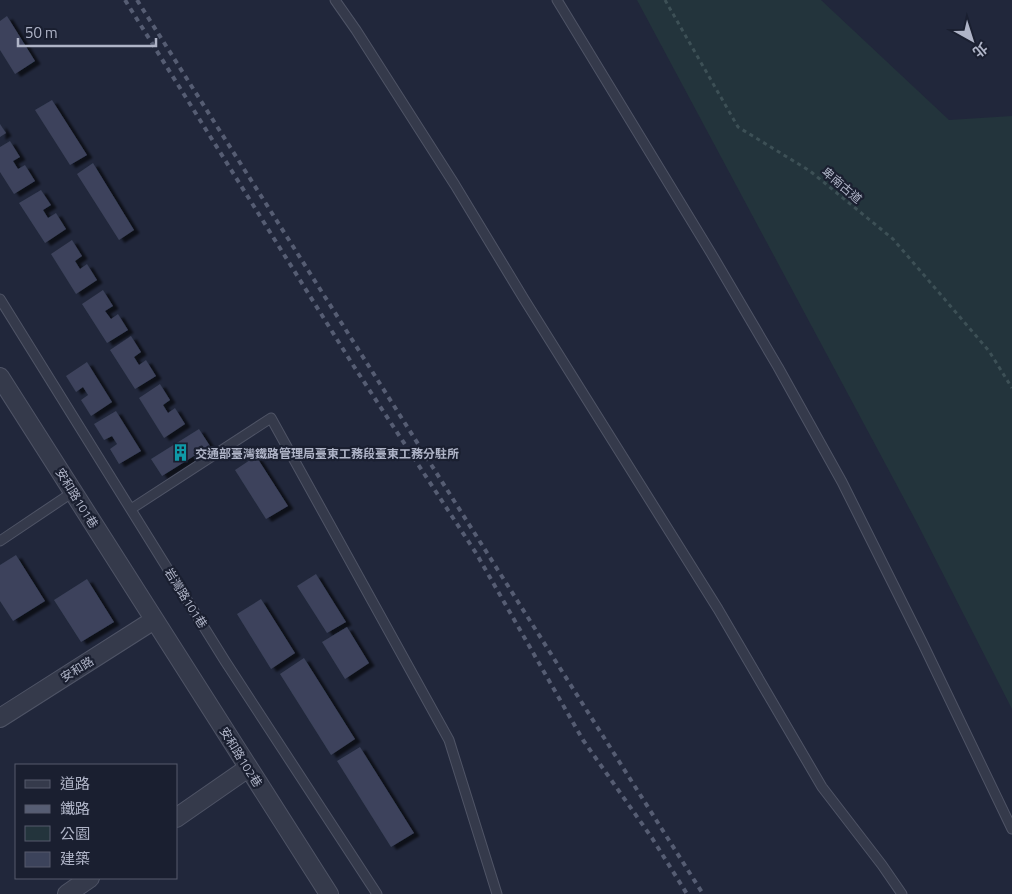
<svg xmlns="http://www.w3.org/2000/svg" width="1012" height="894" viewBox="0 0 1012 894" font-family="'Titillium Web','Noto Sans TC',sans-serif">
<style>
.green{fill:#23343c}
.building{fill:#3c435b;filter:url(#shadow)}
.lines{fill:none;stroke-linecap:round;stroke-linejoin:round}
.service-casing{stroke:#4f5466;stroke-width:11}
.minor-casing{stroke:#4f5466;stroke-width:20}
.path{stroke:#3d5056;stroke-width:3;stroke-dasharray:4 4;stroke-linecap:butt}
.service{stroke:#353a4b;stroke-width:9}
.minor{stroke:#353a4b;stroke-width:18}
.rail{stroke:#565d73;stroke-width:4;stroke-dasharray:5 5;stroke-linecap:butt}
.labels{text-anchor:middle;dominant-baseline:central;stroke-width:4.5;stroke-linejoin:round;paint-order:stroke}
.street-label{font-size:12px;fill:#afb4c7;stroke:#1a1f30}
.poi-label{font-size:12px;font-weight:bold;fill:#afb4c7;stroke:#1a1f30;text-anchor:start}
</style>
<defs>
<filter id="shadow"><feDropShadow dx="5.5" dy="3" stdDeviation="1" flood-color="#0009"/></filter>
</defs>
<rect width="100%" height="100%" fill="#21273b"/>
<path class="green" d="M637,0H821L949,120L1012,116V709L916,521Z"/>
<path class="building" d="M7,16L35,61L15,74L0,50V21Z
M52,100L87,155L70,165L35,110Z
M0,124L6,133L0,137Z
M10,141L20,157L13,161L18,169L25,165L35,181L14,194L0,172V147Z
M93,163L134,230L119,240L77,174Z
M41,190L51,205L43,210L48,218L56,213L66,229L45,243L19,203Z
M72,240L82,256L75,261L80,269L87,264L97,280L76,294L51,254Z
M103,290L113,306L105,311L111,319L118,314L128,330L107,343L82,304Z
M131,336L141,352L134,357L139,365L146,360L156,376L135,389L110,350Z
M87,362L112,402L91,416L81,400L88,395L83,387L76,392L66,376Z
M160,384L170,400L163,405L168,413L175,408L185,424L164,438L139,398Z
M116,411L141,451L119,464L110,449L117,444L112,436L104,440L94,424Z
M199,429L210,446L162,476L151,459Z
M256,456L288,506L266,519L235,470Z
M16,555L45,601L13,621L0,601V565Z
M316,574L346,622L327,633L297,586Z
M87,579L114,622L81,642L54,600Z
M261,599L295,653L271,669L237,614Z
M347,627L369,663L345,679L322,642Z
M304,658L355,739L331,755L280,674Z
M360,747L414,833L391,847L337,761Z"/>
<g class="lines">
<defs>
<path id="service" d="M335,0L356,30L455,185L524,299L718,609L822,787L882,865L902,894
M557,0L711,253L778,367L842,482L923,644L1012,829
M0,299L225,661L377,894
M131,509L271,418L449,740L497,894
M0,541L73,492"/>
<path id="minor" d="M0,377L329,894
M0,718L154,620
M176,818L248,768
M67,894L90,878"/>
</defs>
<use href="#service" class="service-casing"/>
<use href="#minor" class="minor-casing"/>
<path class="path" d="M665,0L738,127L810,171L893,239L989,351L1012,388"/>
<use href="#service" class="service"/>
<use href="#minor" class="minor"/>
<path class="rail" d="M125,0L353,365L476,553L583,740L652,838L687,894
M137,0L703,894"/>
</g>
<defs>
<symbol id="building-bare" viewBox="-9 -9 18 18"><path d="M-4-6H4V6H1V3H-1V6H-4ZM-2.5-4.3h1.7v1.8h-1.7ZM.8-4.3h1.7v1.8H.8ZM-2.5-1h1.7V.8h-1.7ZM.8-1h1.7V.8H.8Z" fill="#0f9aa8" stroke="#1a1f30" stroke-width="2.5" paint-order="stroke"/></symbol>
</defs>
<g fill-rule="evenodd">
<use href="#building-bare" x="168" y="440" width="25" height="25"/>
</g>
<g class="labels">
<g class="street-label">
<text transform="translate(842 185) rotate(40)">卑南古道</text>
<text transform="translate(77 498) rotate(58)">安和路101巷</text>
<text transform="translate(186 598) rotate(58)">岩灣路101巷</text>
<text transform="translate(77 669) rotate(-32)">安和路</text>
<text transform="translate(241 757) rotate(58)">安和路102巷</text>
</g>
<g class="poi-label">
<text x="195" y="453">交通部臺灣鐵路管理局臺東工務段臺東工務分駐所</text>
</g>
</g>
<rect x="15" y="764" width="162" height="115" fill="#1a1f30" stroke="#565b6c"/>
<rect x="25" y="780" width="25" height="8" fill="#353a4b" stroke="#565b6c"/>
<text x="60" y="789" font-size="15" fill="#afb4c7">道路</text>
<rect x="25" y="805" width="25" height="8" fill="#565d73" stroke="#565b6c"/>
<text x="60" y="814" font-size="15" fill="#afb4c7">鐵路</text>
<rect x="25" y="826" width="25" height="15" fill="#23343c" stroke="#565b6c"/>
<text x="60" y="839" font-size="15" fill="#afb4c7">公園</text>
<rect x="25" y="852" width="25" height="15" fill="#3c435b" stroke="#565b6c"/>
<text x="60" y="864" font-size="15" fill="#afb4c7">建築</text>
<g transform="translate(972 40) rotate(141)" stroke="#1a1f30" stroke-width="4" paint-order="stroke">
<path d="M0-4L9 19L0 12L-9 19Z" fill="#afb4c7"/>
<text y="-8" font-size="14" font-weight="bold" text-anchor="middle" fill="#afb4c7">北</text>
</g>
<path d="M18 38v8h138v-8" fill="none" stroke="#afb4c7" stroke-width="2.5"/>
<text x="25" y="38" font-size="15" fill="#afb4c7" stroke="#1a1f30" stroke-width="4" paint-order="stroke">50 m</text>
</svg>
